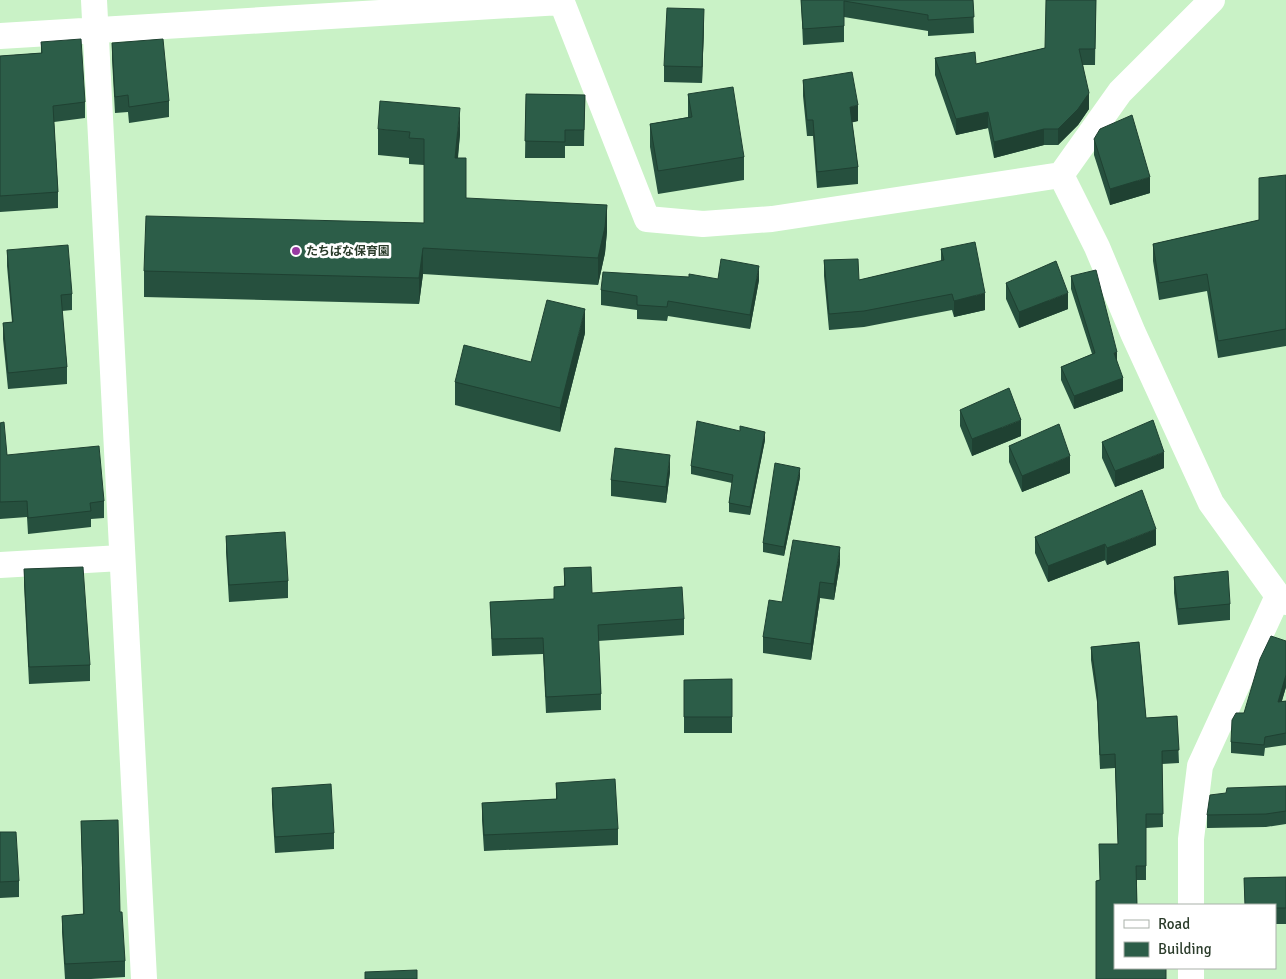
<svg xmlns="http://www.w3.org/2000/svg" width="1286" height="979" viewBox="0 0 1286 979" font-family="Signika,'Noto Sans JP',sans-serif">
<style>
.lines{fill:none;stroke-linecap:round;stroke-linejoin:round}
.minor{stroke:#fff;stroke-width:26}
.wall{fill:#26503e}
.shaded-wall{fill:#1f4132}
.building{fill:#2c5d48;stroke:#1f4132}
.poi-dot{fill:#9839a2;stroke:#fff;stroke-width:2}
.labels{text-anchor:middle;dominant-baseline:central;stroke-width:5;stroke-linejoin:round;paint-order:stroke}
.poi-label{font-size:12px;font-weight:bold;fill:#2b3c2b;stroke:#fff;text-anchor:start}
</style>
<rect width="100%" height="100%" fill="#c9f2c6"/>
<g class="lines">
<path class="minor" d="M94,0L144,979
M561,0L647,219L703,224L772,219L1061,175L1120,92L1212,0
M0,36L561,2
M1061,175L1097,247L1133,333L1211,503L1278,596L1286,602
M0,565L121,558
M1191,905V839L1200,766L1278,596
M1191,968V979"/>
</g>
<path class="wall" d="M801,0H973L974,33L928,36V31L844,17V42L803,45Z
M1096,0L1095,65H1083L1089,109L1078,125L1058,145H1044L994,158L988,128L956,135L935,75V58L976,64L1045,48Z
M704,25L702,83L664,82V66Z
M41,42L85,102V118L54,122L58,192V208L0,212V56L41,53Z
M112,43L169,101V117L129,123L128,112L115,113L112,59Z
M803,80L858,121L852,122L858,167V184L817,188L813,136H807L803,96Z
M526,94L585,95L584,146H565V158H525Z
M688,94L744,157V180L658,194L650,147V124L688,117Z
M378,129L460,134L458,158L466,198L607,231L605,253L598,285L423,274L419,304L144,297V271L424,223V165L409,164V158L378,155Z
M1094,139L1150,193L1110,205L1094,155Z
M1286,175V346L1218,358L1207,291L1159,300L1153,261V244L1259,220Z
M941,249L985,310L954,317L952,310L864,327L829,330L824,276V260L859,280L941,261Z
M7,250L72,294V310L62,311L67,367V384L8,389L3,339V323L12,322L7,266Z
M1071,276L1117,363L1123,391L1074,409L1061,380V367L1092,354L1071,289Z
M718,279L759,280L750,329L668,316L667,321L637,319V310L601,305V290Z
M1006,283L1068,309L1019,328L1006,299Z
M585,333L560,432L455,405V382L531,362Z
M960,410L1021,436L972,456L960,426Z
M0,423L7,455L104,501V518L91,519V527L28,534L27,517L0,519Z
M765,440L750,515L729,512V503L732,483L691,474V466Z
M1102,442L1164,468L1115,487L1102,458Z
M1009,446L1070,473L1022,492L1009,462Z
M670,472L666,503L611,496V480Z
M800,477L784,556L763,552V543Z
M226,536L288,581V598L229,602L226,552Z
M1035,537L1156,545L1107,565L1105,560L1048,582L1035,553Z
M840,563L834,600L820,598L811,660L763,653V637L782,602Z
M564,568L592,593L684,619V635L598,641L601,694V710L546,713L543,654L492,656L490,602L554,599V587L564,586Z
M24,569L90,665V681L29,684L24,585Z
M1174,577L1230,604V620L1178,625L1174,593Z
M1286,641V687L1282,701H1286V745L1265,748L1264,756L1231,753V742L1244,713Z
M1139,642L1146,718L1177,716L1179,763L1162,764L1163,827L1146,828V880H1137V905H1115V968H1166V979H1096V881L1100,880L1099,844H1118L1115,768L1100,769L1097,702L1091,660V647Z
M732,679V733H684V680Z
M556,783L618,829V845L484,851L482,820V803L556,799Z
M1286,786V824L1266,827L1207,828V815Z
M272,788L334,833V849L275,853L272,804Z
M81,821L120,912L125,961V977L91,979H65L62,932V916L83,914Z
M0,832L19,881V897L0,898Z
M1286,877V924H1275V905H1245L1244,878Z"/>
<path class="shaded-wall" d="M704,9V25L702,83V67Z
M1089,93V109L1078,125L1058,145V129Z
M858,105V121L850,123V107Z
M460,108V134L455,184V158Z
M988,112V128L956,135V119Z
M1044,129V145L994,158V142Z
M1150,177V193L1110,205V189Z
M607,205V231L605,253L598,285V258Z
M423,248V274L419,304V278Z
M759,266V280L750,329V315Z
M985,293V310L954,317V301Z
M1068,293V309L1019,328V312Z
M585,309V333L560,432V408Z
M1117,352V365L1114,353Z
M1123,378V391L1074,409V396Z
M1021,420V436L972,456V439Z
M765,432V440L750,515V507Z
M1164,452V468L1115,487V471Z
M670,455V472L666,503V487Z
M1070,456V473L1022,492V476Z
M800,468V477L784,556V547Z
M1156,529V545L1107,565V548Z
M1105,544V560L1048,582V566Z
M840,547V563L834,600V584Z
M820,582V598L811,660V644Z
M1286,675V687L1278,713V702Z"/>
<path class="building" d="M801,0H973L974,17L928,20V15L844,1V26L803,29Z
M1046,0H1096L1095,49H1079L1089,93L1078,109L1058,129H1044L994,142L988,112L956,119L935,58L975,52L976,64L1045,48Z
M667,8L704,9L702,67L664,66Z
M81,39L85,102L53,106L58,192L0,196V56L42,53L41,42Z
M163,39L169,101L129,107L128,95L115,97L112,43Z
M852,72L858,105L850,107L858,167L817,172L813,120H807L803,80Z
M733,87L744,157L658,171L650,124L692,117L688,94Z
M526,94L585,95L584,130H565V142L525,141Z
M380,101L460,108L455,158H466V198L607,205L605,227L598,258L423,248L419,278L144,271L146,216L424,223V139L409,138L410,132L378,129Z
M1132,115L1150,177L1110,189L1094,139L1100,129Z
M1286,175V329L1218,341L1207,274L1159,283L1153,244L1259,220V178Z
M975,242L985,293L954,301L952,294L864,311L829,314L824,260L858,259L859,280L944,260L941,249Z
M68,245L72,294L61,295L67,367L8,373L3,323L13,322L7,250Z
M721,259L759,266L750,315L668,301L667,307L637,305V296L601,290L603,272L689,277V274L718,279Z
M1056,261L1068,293L1019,312L1006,283Z
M1096,270L1117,352L1114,353L1123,378L1074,396L1061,367L1095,353L1071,276Z
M547,300L585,309L560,408L455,382L464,345L531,362Z
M1009,388L1021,420L972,439L960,410Z
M1153,420L1164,452L1115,471L1102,442Z
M697,421L740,431V426L765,432L750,507L729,503L733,475L691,466Z
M4,422L7,455L99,446L104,501L90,503L91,511L28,518L27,501L0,502V423Z
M1059,424L1070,456L1022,476L1009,446Z
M615,448L670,455L666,487L611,480Z
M775,463L800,468L784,547L763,543Z
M1142,490L1156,529L1107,548L1105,544L1048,566L1035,537Z
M285,532L288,581L229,585L226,536Z
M793,540L840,547L834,584L820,582L811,644L763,637L769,600L782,602Z
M83,567L90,665L29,667L24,569Z
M591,567L592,593L682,587L684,619L598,625L601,694L546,697L543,638L492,639L490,602L554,599V587L565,586L564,568Z
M1228,571L1230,604L1178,609L1174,577Z
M1271,636L1286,641V675L1278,702L1286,701V733L1265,737L1264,745L1231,742L1232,720L1236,713H1244L1260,659Z
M1139,642L1146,718L1177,716L1179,750L1162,751L1163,814H1146V866H1136L1137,905H1115V968H1166V979H1096V881L1100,880L1099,844H1118L1115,754L1100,755L1097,689L1091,647Z
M732,679V717H684V680Z
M615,779L618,829L484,835L482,803L557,799L556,783Z
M331,784L334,833L275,837L272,788Z
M1286,786V811L1266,814L1207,815L1210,795L1226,793L1227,788Z
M118,820L120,912H122L125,961L65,964L62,916L84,914L81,821Z
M0,832H16L19,881L0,882Z
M1286,877V908H1275V905H1245L1244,878Z
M417,970V979H365V972Z"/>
<circle class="poi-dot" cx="296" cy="251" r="5"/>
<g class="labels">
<g class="poi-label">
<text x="306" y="251">たちばな保育園</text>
</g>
</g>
<rect x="1114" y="904" width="162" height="65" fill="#ffffff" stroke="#aab1aa"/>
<rect x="1124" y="920" width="25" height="8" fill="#ffffff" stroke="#aab1aa"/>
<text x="1158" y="929" font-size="15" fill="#2b3c2b">Road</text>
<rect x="1124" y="942" width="25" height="15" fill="#2c5d48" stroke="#aab1aa"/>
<text x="1158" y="954" font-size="15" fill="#2b3c2b">Building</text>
</svg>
